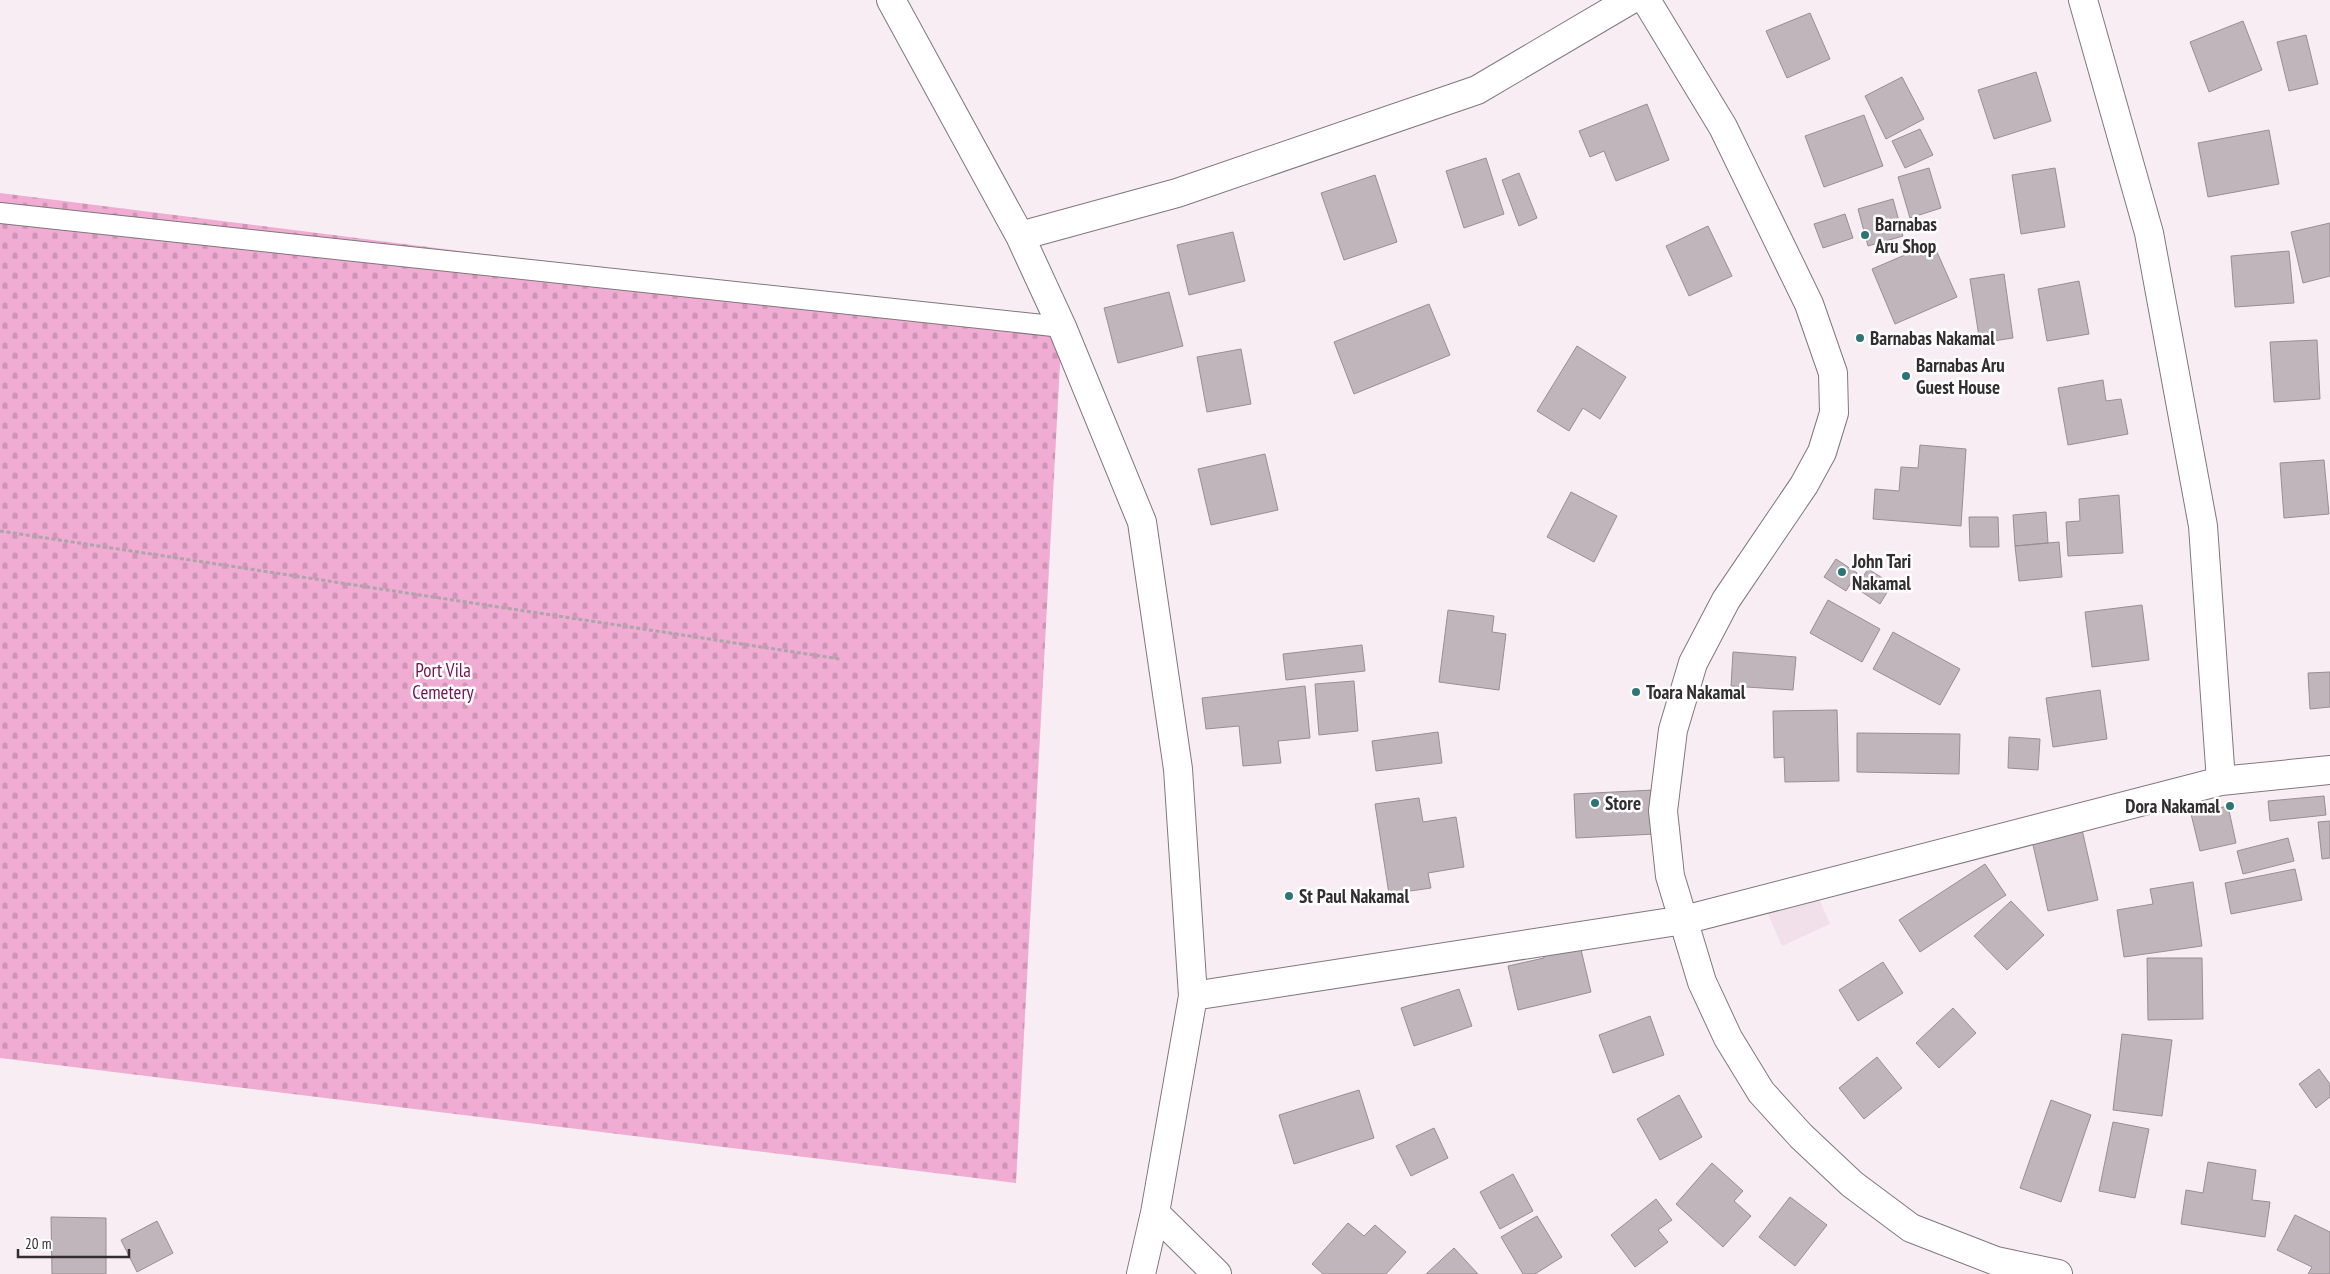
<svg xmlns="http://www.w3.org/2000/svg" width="2330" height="1274" viewBox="0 0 2330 1274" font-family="'PT Sans Narrow',sans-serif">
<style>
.built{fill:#f1dfe9}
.cemetery{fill:url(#cemetery-stones)}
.building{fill:#bfb5ba;stroke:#988e93}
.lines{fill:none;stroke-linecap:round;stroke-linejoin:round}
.service-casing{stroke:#80777c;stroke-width:22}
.minor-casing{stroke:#80777c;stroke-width:30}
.path{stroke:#ada5a9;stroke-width:3;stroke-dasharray:4 2.5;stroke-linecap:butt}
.service{stroke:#fff;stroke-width:20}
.minor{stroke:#fff;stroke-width:28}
.poi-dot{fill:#2b7574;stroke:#fff;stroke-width:2}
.labels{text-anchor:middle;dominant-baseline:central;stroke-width:5;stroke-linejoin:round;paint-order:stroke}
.poi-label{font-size:19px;font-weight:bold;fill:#322e30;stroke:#fff;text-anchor:start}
.park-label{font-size:19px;fill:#741356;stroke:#fff}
</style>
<defs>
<pattern id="cemetery-stones" width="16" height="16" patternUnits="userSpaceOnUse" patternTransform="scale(1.25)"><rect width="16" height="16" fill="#f0acd3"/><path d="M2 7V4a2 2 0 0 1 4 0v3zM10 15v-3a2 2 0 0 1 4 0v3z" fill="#ce94b5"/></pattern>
</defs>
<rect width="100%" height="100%" fill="#f8edf3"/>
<path class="built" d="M1816,892L1830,924L1782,946L1768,914Z"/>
<path class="cemetery" d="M0,193L1062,327L1016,1183L0,1058Z"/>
<path class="building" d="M1810,13L1830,59L1787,78L1766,31Z
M2243,21L2262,70L2209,92L2190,42Z
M2306,35L2318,84L2289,91L2277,42Z
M2036,72L2051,121L1994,139L1978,90Z
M1902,77L1924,119L1886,139L1865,96Z
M1647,104L1669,160L1616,181L1604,151L1590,157L1579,131Z
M1864,115L1883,166L1824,187L1805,136Z
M1920,129L1933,155L1905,168L1892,141Z
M2269,130L2279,184L2208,197L2198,143Z
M1486,158L1504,214L1464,228L1446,171Z
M1929,168L1941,208L1910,218L1898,177Z
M2055,168L2065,227L2021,234L2012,175Z
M1519,173L1537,218L1519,226L1502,180Z
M1375,175L1397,242L1344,260L1321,193Z
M1893,199L1903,236L1868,246L1858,209Z
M1845,214L1853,238L1823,248L1814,224Z
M2330,223V276L2303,283L2291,232Z
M1708,226L1732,276L1689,296L1666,246Z
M1233,232L1245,281L1189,295L1177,245Z
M1933,243L1957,297L1895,324L1872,269Z
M2289,251L2294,303L2235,307L2231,256Z
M2004,274L2013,338L1980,343L1970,279Z
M2079,281L2089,334L2047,341L2038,289Z
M1169,292L1183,346L1118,363L1104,308Z
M1429,304L1450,355L1354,394L1334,342Z
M2317,340L2320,399L2274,402L2270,342Z
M1577,346L1626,377L1600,419L1583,408L1569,431L1537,411Z
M1241,349L1251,404L1207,412L1197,357Z
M2103,380L2106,401L2121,399L2128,434L2068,445L2058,388Z
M1920,445L1966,449L1961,526L1873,519L1875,489L1899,491L1901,467L1918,468Z
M1265,454L1278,510L1211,525L1198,469Z
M2324,460L2329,514L2284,518L2280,463Z
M1571,492L1617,516L1594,562L1547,537Z
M2119,495L2123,553L2068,556L2066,522L2080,521L2079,499Z
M2046,512L2048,543L2015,546L2013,515Z
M1969,517H1998L1999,547H1970Z
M2059,542L2062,577L2019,581L2015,546Z
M1836,559L1857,573L1846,591L1824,577Z
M1868,569L1892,584L1880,604L1856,588Z
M1828,600L1880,629L1862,662L1810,633Z
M2142,605L2149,660L2092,667L2085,612Z
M1448,610L1494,616L1492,632L1506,634L1499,690L1439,682Z
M1893,632L1960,669L1940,705L1873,669Z
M1362,645L1365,671L1286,680L1283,654Z
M1733,652L1796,657L1793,690L1731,686Z
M2330,672V707L2310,709L2308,673Z
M1354,681L1358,731L1319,735L1315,684Z
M1305,686L1310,738L1278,741L1281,763L1243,766L1239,726L1206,729L1202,698Z
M2100,690L2107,739L2053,747L2046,698Z
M1837,710L1839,781L1785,782L1784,757L1774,758L1773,711Z
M1438,732L1442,763L1376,771L1372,741Z
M1857,733L1960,734L1959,774L1857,772Z
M2009,737L2040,739L2038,770L2008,768Z
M1653,790L1655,834L1576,838L1574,794Z
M2324,796L2326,815L2270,821L2268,801Z
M1419,798L1423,822L1456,817L1464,867L1428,873L1431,888L1389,894L1375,804Z
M2228,806L2236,843L2200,851L2191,814Z
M2330,821V858L2322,859L2318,822Z
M2081,825L2098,900L2048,911L2031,836Z
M2288,838L2294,861L2243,874L2237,851Z
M1985,864L2006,895L1920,952L1899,920Z
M2295,869L2302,900L2231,914L2225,883Z
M2193,882L2202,946L2124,957L2117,910L2153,904L2150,889Z
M2011,901L2044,935L2007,970L1974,936Z
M1578,937L1591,992L1518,1010L1508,966L1544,958L1541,946Z
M2147,958H2202L2203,1019L2148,1020Z
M1883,962L1903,993L1858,1021L1839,990Z
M1459,989L1472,1026L1414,1046L1401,1008Z
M1953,1008L1976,1033L1939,1068L1916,1043Z
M1650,1016L1664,1055L1613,1073L1599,1035Z
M2122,1034L2172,1040L2162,1116L2113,1110Z
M1877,1057L1902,1088L1864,1119L1839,1088Z
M2319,1069L2330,1084V1097L2316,1108L2299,1084Z
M1359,1090L1374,1138L1294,1164L1279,1115Z
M1679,1095L1702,1137L1660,1160L1637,1119Z
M2051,1100L2091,1115L2061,1202L2020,1188Z
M2113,1122L2149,1129L2135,1198L2099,1191Z
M1434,1128L1448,1158L1411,1176L1396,1146Z
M2208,1162L2256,1170L2252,1200L2270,1202L2265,1237L2181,1224L2186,1190L2203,1193Z
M1712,1163L1743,1191L1734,1201L1751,1216L1723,1247L1676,1204Z
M1513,1174L1533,1211L1500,1229L1480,1192Z
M1790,1197L1827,1225L1795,1266L1759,1237Z
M1656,1199L1672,1220L1658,1230L1668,1242L1635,1267L1611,1235Z
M2295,1215L2330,1232V1274H2308L2312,1267L2277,1250Z
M1537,1216L1562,1257L1535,1274H1523L1501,1237Z
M51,1217L106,1218V1274H52Z
M157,1221L173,1253L137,1272L121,1240Z
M1348,1223L1364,1236L1375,1225L1406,1252L1386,1274H1323L1312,1264Z
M1454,1248L1478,1274H1426Z"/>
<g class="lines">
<defs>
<path id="service" d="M0,213L1062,327"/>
<path id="minor" d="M891,0L1020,236L1062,327L1142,522L1178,769L1193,996L1155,1213L1141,1274
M1646,0L1723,127L1809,304L1833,373L1834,413L1822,452L1804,485L1726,600L1693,663L1673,730L1663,811L1670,876L1702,982L1728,1038L1761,1092L1801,1136L1852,1184L1911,1228L1996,1261L2058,1274
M2083,0L2149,233L2203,526L2221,781L2330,770
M1020,236L1177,193L1477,90L1630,0
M1193,996L1684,920L2221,781
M1155,1213L1217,1274"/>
</defs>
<use href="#service" class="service-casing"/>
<use href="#minor" class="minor-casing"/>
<path class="path" d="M0,531L840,659"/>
<use href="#service" class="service"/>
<use href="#minor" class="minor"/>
</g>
<g class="poi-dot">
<circle cx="1865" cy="235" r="5"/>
<circle cx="1860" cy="338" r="5"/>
<circle cx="1906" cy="376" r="5"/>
<circle cx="1842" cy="572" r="5"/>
<circle cx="1636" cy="692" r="5"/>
<circle cx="1595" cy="803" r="5"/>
<circle cx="2230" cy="806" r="5"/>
<circle cx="1289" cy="896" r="5"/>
</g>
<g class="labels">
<g class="poi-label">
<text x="1875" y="224">Barnabas<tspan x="1875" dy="22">Aru Shop</tspan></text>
<text x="1870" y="338">Barnabas Nakamal</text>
<text x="1916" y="365">Barnabas Aru<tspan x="1916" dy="22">Guest House</tspan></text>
<text x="1852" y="561">John Tari<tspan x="1852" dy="22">Nakamal</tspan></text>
<text x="1646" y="692">Toara Nakamal</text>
<text x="1605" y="803">Store</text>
<text x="2220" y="806" text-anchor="end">Dora Nakamal</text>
<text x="1299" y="896">St Paul Nakamal</text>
</g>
<g class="park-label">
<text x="443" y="670">Port Vila<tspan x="443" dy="22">Cemetery</tspan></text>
</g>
</g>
<path d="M18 1249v8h111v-8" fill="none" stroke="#322e30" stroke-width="2.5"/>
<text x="25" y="1249" font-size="15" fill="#322e30" stroke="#ffffff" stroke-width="4" paint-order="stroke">20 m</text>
</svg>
